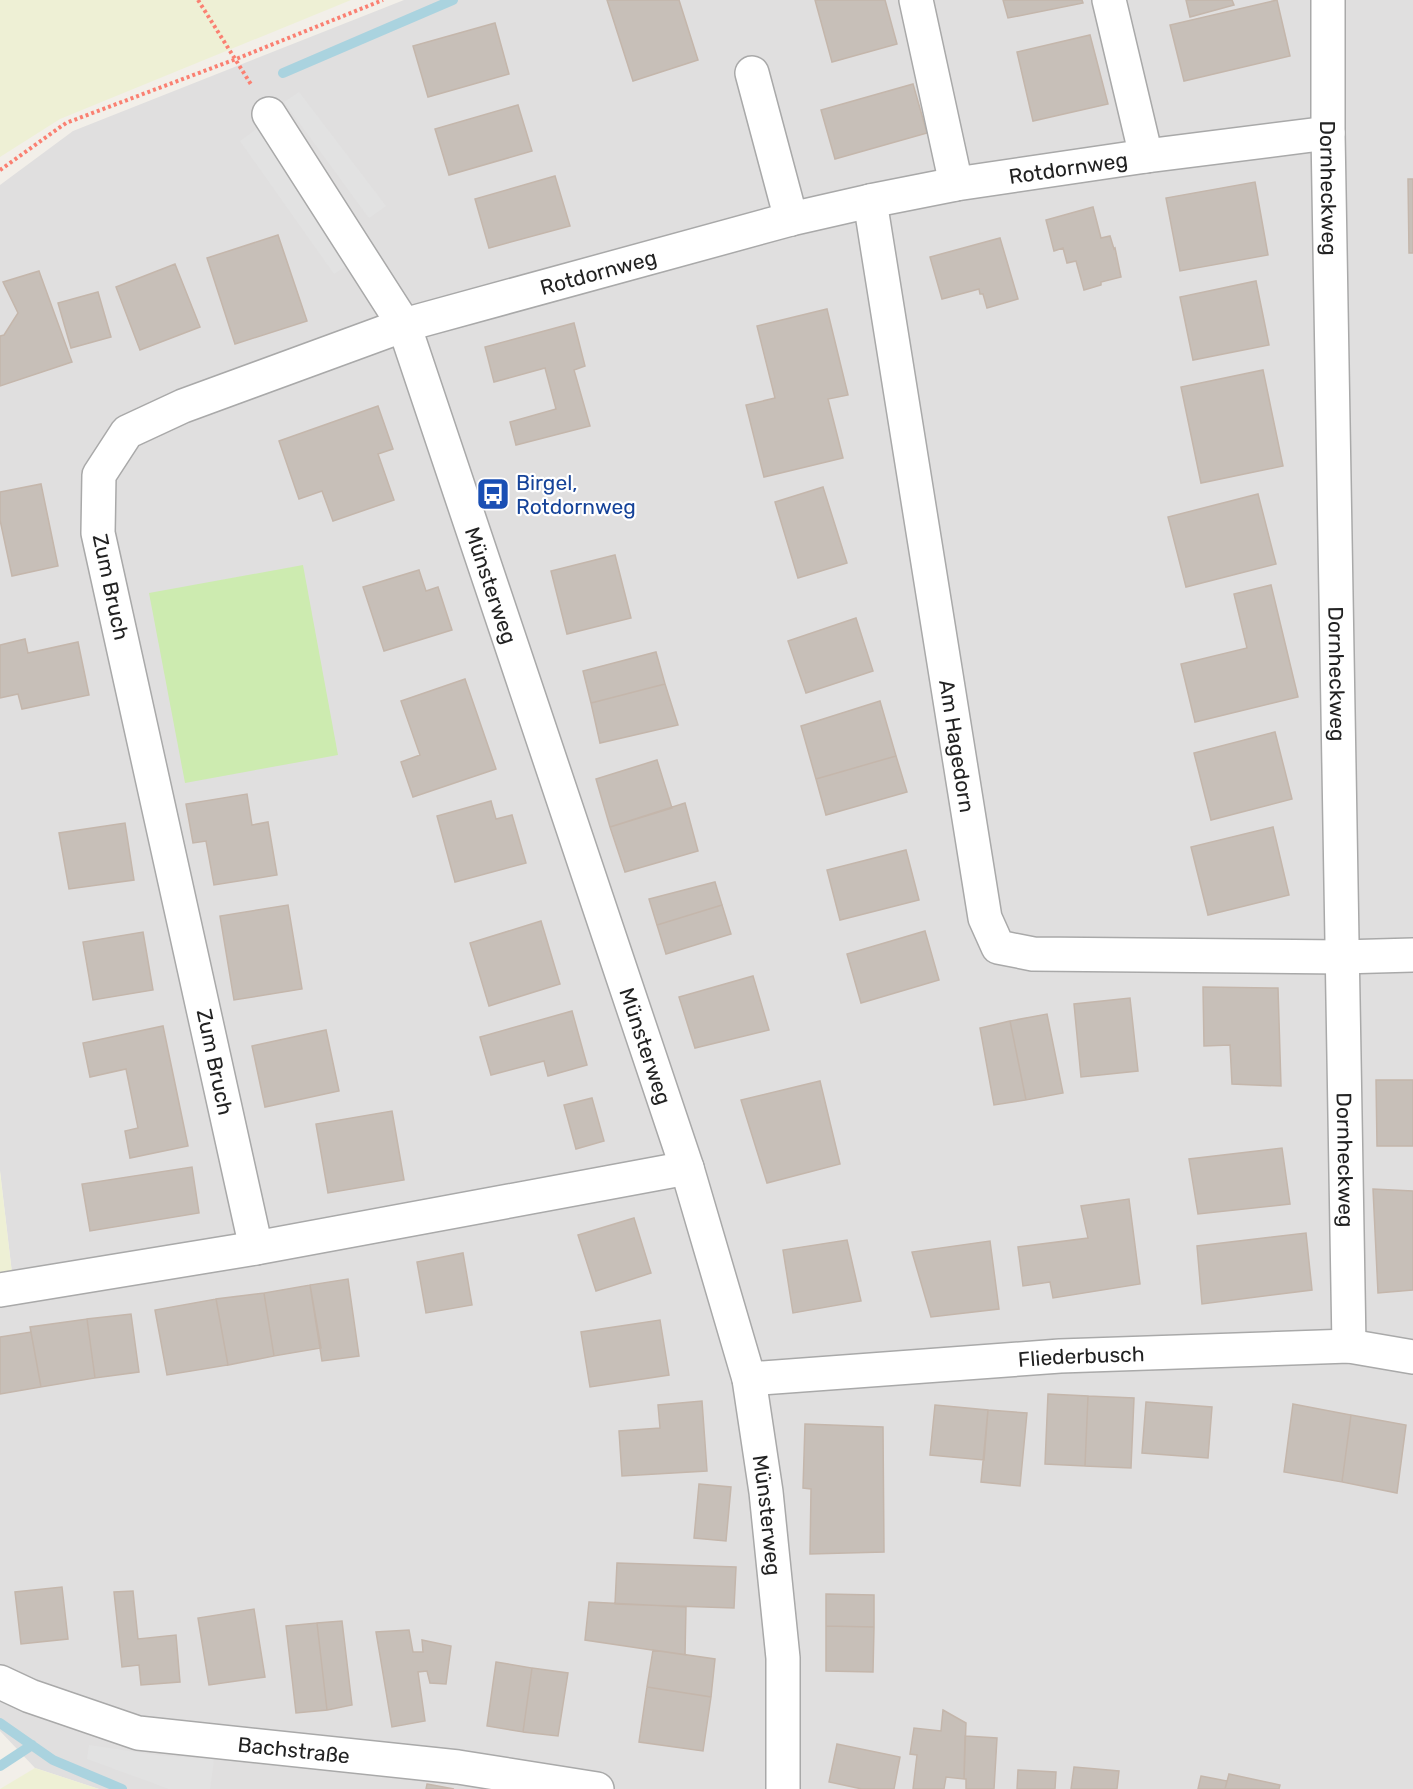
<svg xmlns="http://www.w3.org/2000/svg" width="1413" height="1789" viewBox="0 0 1413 1789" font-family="Rubik,sans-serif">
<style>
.residential{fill:#e0dfdf}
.farmland{fill:#eef0d5}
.grass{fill:#cdebb0}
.parking{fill:#e2e2e2}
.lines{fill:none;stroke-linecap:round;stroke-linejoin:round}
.stream{stroke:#aad3df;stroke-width:10}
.building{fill:#c7bfb8;stroke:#c4b6ab;stroke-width:1.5}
.minor-casing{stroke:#a9a9a9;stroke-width:36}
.path{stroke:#fa8072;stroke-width:4;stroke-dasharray:3 3;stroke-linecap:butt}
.minor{stroke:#fff;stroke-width:33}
.labels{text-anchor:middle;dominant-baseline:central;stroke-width:4.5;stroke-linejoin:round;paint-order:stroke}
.street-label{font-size:21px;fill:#222;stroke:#fff}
.transit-label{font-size:21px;fill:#164399;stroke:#fff;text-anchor:start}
</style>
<rect width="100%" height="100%" fill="#f2efe9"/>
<path class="residential" d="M404,0H1413V1789H99L35,1768L0,1731V1276L12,1273L0,1171V185L73,131Z"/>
<path class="farmland" d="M0,0H351L60,119L0,157Z
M0,1171L12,1274L0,1276Z
M35,1768L99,1789H0Z"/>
<path class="grass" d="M303,565L338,755L185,783L149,593Z"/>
<path class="parking" d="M299,92L386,206L369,218L284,102Z
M259,127L357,259L334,274L240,141Z
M89,1745L163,1756L214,1759L210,1789H169L87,1759Z"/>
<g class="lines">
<path class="stream" d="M283,73L453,0
M0,1723L53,1760L122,1789
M0,1766L32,1745"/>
</g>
<path class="building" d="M607,0H679L698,60L633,81Z
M815,0H885L897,44L832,62Z
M1003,0H1082L1083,3L1008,18Z
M1186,0H1232L1234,5L1190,17Z
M1277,0L1290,56L1184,81L1170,25Z
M495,23L509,74L428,97L413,46Z
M1090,35L1108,104L1033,121L1017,52Z
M913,84L927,133L835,159L821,110Z
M518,105L532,151L449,175L435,129Z
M555,176L570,226L489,248L475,199Z
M1408,179H1413V253H1409Z
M1255,182L1268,255L1180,271L1166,198Z
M1093,207L1101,238L1110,236L1114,249L1115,248L1121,277L1101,282V285L1084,290L1076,261L1067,263L1063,248L1054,251L1046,220Z
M278,235L307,321L235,344L207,258Z
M1000,238L1018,299L987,308L983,294H980L979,289L942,299L930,257Z
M175,264L200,327L140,350L116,287Z
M39,271L72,362L0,386V336L4,335L18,313L3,282Z
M1256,281L1269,345L1193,360L1180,297Z
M98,292L111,337L71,348L58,303Z
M827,309L848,395L828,399L843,458L764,477L746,405L775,398L757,326Z
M574,323L585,366L574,370L590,426L516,445L510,422L556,409L545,368L494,382L485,347Z
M1263,370L1283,466L1201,483L1181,387Z
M378,406L393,449L378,454L394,500L333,521L322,491L299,499L279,441Z
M41,484L58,566L12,576L0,520V492Z
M823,487L847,563L798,578L775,502Z
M1258,494L1276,564L1186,587L1168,517Z
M615,555L631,618L567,634L551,571Z
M419,570L426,591L438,587L452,630L384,651L363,587Z
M1271,585L1298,697L1195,722L1181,664L1247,648L1234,594Z
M856,618L873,671L806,693L788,641Z
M25,639L28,653L78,642L89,695L22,709L18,694L0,698V645Z
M656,652L665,684L591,703L583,671Z
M465,679L496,769L413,797L401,762L420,755L401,701Z
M665,684L678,725L600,743L591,703Z
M880,701L896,756L816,779L801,726Z
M1275,732L1292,799L1211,820L1194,753Z
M896,756L907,792L826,815L816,779Z
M657,760L672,808L610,827L596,779Z
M247,794L252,825L268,822L277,875L214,885L206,841L193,843L186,804Z
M491,801L496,819L512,815L526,863L455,882L437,816Z
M685,803L698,851L625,872L610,827Z
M125,823L134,880L69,889L59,833Z
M1273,827L1289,895L1208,915L1191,847Z
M906,850L919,900L840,920L827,870Z
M715,882L722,905L657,925L649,899Z
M288,905L302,989L234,1000L220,916Z
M722,905L731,934L666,954L657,925Z
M541,921L560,984L489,1006L470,943Z
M925,931L939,980L861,1003L847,954Z
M143,932L153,990L93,1000L83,942Z
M753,976L769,1030L695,1048L679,997Z
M1203,987L1278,988L1281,1086L1232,1084L1230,1045L1204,1046Z
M1130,998L1138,1071L1081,1077L1074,1004Z
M572,1011L587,1065L548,1076L544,1061L491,1075L480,1037Z
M1047,1014L1063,1093L1026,1100L1010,1021Z
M1010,1021L1026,1100L994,1105L980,1028Z
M163,1026L188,1146L130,1158L125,1131L138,1128L126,1069L90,1077L83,1043Z
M326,1030L339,1091L265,1107L252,1046Z
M1376,1080H1413V1146H1377Z
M820,1081L840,1164L767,1183L741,1100Z
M592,1098L604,1141L576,1149L564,1105Z
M392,1111L404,1180L328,1193L316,1124Z
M1282,1148L1290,1204L1198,1214L1189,1159Z
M192,1167L199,1213L90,1231L82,1184Z
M1373,1189L1413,1191V1290L1378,1293Z
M1129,1199L1140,1284L1053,1298L1050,1282L1023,1286L1018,1247L1088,1238L1081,1206Z
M634,1218L651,1273L596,1291L578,1235Z
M1306,1233L1312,1290L1202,1304L1197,1246Z
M847,1240L861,1301L793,1313L783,1250Z
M990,1241L999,1309L931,1317L912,1252Z
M463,1253L472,1305L426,1313L417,1262Z
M348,1279L359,1356L322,1361L310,1285Z
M310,1285L321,1348L274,1356L264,1293Z
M264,1293L274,1356L228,1365L216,1299Z
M216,1299L228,1365L167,1375L155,1310Z
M131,1314L139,1372L95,1378L87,1319Z
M87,1319L95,1378L41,1387L30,1327Z
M660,1320L669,1375L590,1387L581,1332Z
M31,1332L41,1387L0,1394V1337Z
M1048,1394L1088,1396L1085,1466L1045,1464Z
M1088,1396L1134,1398L1131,1468L1085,1466Z
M702,1401L707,1471L622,1476L619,1431L660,1428L658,1405Z
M1146,1402L1212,1407L1208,1458L1142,1453Z
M1293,1404L1351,1415L1342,1482L1284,1472Z
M935,1405L988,1410L984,1460L930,1455Z
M988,1410L1027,1413L1020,1486L981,1482Z
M1351,1415L1406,1425L1397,1493L1342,1482Z
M805,1424L883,1427L884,1552L810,1554L811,1489L803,1488Z
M699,1484L731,1487L726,1541L694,1538Z
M617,1563L736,1567L734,1608L615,1604Z
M62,1587L68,1639L21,1644L15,1592Z
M133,1591L138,1639L176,1635L180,1682L141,1685L139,1665L122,1667L114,1592Z
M826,1594L874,1595V1627L826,1626Z
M589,1602L686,1607L685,1655L585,1640Z
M254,1609L265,1677L209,1685L198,1618Z
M342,1621L352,1705L327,1710L317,1623Z
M317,1623L327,1710L296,1713L286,1626Z
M826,1626L874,1627L873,1672L826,1671Z
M409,1630L413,1652H423L422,1640L451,1646L446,1684L430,1683L427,1671L418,1672L425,1721L392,1727L376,1632Z
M653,1650L715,1659L711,1697L647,1687Z
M496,1662L532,1668L523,1732L487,1726Z
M532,1668L568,1673L558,1736L523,1732Z
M647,1687L711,1697L703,1751L639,1742Z
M943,1710L966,1723L964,1779L946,1777L944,1789H913L917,1755L910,1754L914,1728L941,1731Z
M965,1736L997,1738L994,1789H966V1779H964Z
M837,1744L900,1757L894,1789H862L829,1782Z
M1074,1767L1119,1771L1117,1789H1071Z
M1018,1770L1056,1772L1055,1789H1017Z
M1229,1774L1280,1785L1279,1789H1225Z
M1201,1776L1227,1781L1225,1789H1198Z
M427,1784L454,1789H426Z"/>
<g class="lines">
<defs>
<g id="minor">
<path d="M916,0L956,184"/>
<path d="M1109,0L1146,156"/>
<path id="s1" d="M1328,0V133L1349,1346"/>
<path d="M752,73L791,219"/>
<path id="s2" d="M269,114L404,325L687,1168L749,1379L766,1492L783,1658V1789"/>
<path id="s3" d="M870,201L985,918L998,947L1033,954L1341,957L1413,955"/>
<path id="s4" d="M256,1248L98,533L99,475L127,432L183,406L404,325L791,219L870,201L956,184L1146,156L1328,133"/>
<path d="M0,1290L256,1248L687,1168"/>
<path id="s5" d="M749,1379L1060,1356L1349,1346L1413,1357"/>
<path id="s6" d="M0,1682L30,1696L138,1733L458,1767L597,1789"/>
</g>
</defs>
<use href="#minor" class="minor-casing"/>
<path class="path" d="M198,0L252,86
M0,170L66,123L236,59L383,0"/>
<use href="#minor" class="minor"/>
</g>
<defs>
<symbol id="bus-square" viewBox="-11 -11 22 22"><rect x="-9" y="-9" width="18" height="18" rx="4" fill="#1a4fb4" stroke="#fff"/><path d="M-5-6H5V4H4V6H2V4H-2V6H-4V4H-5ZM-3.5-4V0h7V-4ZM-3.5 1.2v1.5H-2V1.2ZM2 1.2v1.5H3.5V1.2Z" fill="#fff"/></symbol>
</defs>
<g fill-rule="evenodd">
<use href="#bus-square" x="474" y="475" width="38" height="38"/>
</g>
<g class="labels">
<g class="street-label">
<text stroke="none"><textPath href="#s4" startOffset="1822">Rotdornweg</textPath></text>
<text stroke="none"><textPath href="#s1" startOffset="188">Dornheckweg</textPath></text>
<text stroke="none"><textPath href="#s4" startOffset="1340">Rotdornweg</textPath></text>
<text stroke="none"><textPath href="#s2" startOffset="525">Münsterweg</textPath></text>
<text transform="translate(111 587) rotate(78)">Zum Bruch</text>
<text stroke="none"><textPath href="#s1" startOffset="674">Dornheckweg</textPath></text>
<text stroke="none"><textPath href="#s3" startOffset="552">Am Hagedorn</textPath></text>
<text stroke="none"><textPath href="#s2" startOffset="1011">Münsterweg</textPath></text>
<text transform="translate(215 1062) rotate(78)">Zum Bruch</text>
<text stroke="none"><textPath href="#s1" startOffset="1160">Dornheckweg</textPath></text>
<text stroke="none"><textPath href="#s5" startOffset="333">Fliederbusch</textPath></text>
<text stroke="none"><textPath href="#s2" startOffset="1497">Münsterweg</textPath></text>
<text stroke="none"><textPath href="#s6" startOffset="304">Bachstraße</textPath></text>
</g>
<g class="transit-label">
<text x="516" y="482">Birgel,<tspan x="516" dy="24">Rotdornweg</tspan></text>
</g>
</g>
</svg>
